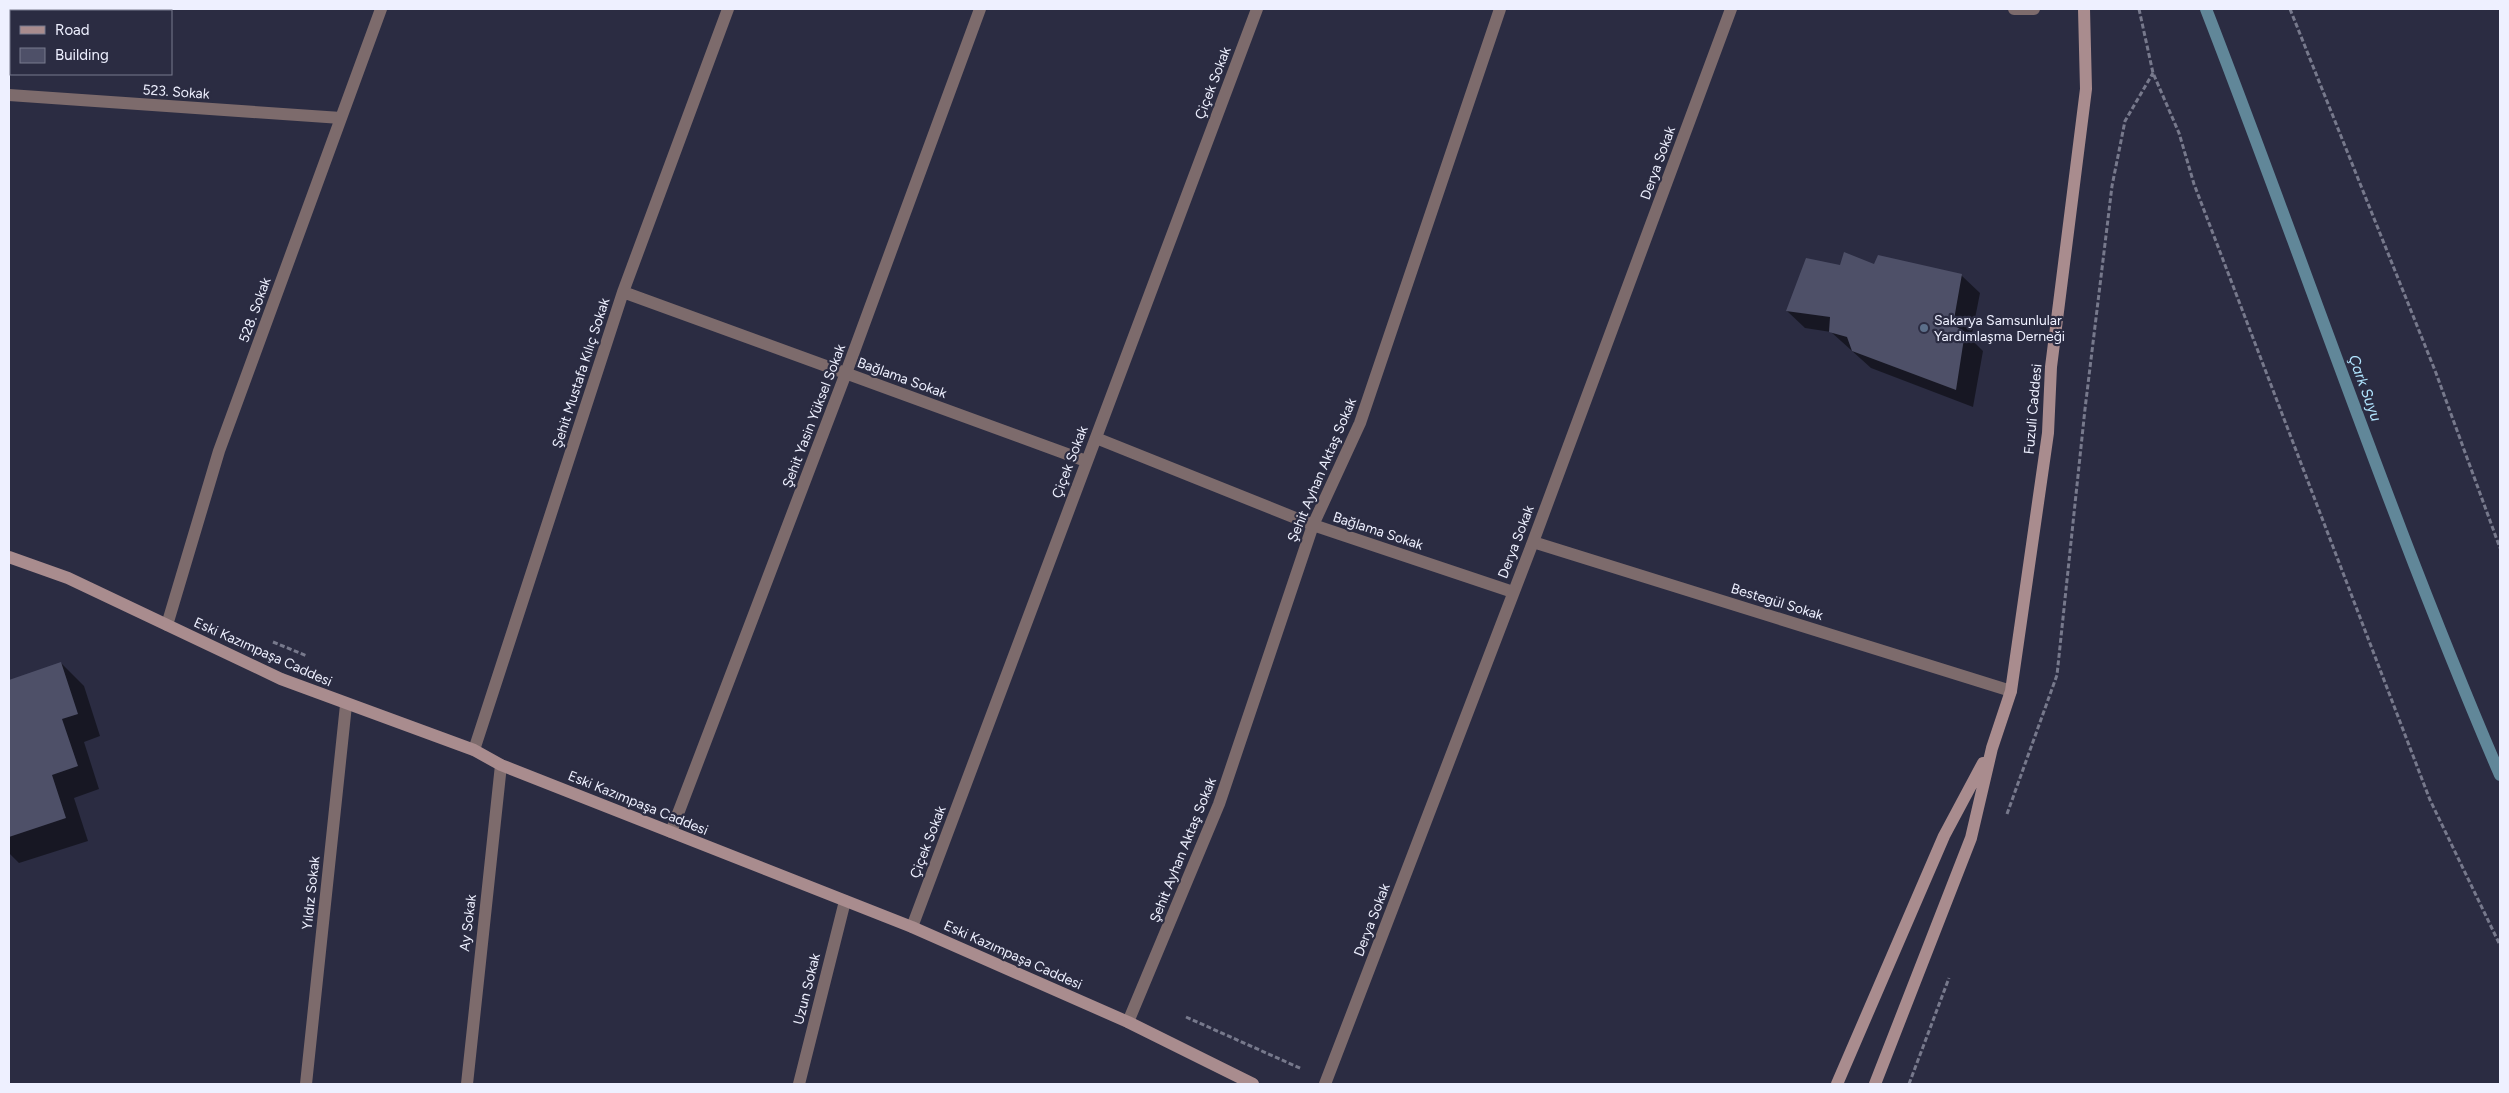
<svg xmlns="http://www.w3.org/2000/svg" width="2509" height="1093" viewBox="0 0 2509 1093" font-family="Figtree,sans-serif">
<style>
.shadow{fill:#0007}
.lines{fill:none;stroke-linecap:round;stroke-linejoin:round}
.stream{stroke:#618799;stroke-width:12}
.building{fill:#4e5068}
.path{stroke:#77798c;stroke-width:3;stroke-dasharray:5 2.5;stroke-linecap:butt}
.street{stroke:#7d6b6c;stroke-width:12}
.secondary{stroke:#a98c8e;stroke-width:12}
.service-dot{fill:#5c6f8a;stroke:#2b2c42;stroke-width:2}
.labels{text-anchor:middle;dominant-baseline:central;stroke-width:4.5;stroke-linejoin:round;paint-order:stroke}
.street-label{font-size:14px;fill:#eef0ff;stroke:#2b2c42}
.poi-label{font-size:14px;fill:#eef0ff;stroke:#2b2c42;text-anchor:start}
.water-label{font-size:15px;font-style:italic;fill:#b0e4fe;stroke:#2b2c42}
</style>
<rect width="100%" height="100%" fill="#2b2c42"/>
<path class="shadow" d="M1879,257L1962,276L1980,293L1971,339L1983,351L1973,407L1871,368L1831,332L1805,328L1787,311L1841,267L1875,265Z
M61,663L84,686L100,736L84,742L99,789L74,798L88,841L19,863L9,853V681Z"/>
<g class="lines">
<path class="stream" d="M2206,9C2305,264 2392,524 2500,775"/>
</g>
<path class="building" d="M1844,252L1874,264L1878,255L1962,274L1953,325L1965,332L1956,390L1852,351L1847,337L1829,332L1830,317L1786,311L1806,258L1840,265Z
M61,662L78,714L62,719L78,766L52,775L66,818L9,837V680Z"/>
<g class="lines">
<path class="path" d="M2139,9L2153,73L2179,133L2194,184L2430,800L2500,945
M2290,9L2436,373L2500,548
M273,642L307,656
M2007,814L2057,675L2085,409L2112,186L2125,121L2153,73
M1186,1017L1302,1069
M1909,1084L1949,978"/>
<path class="street" d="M2014,9H2034
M9,95L341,118
M623,292L1086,461
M1096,438L1313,525L1513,592
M1533,542L2011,691
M167,625L219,451L381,9
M474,750L623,292L728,9
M671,832L846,373L980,9
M912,927L1257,9
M1128,1022L1219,804L1313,525L1360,423L1500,9
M306,1084L346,705
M467,1084L501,765
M799,1084L845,901
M1325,1084L1533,542L1731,9"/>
<path class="secondary" d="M9,557L68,578L281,679L474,750L501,765L912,927L1128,1022L1253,1084
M1837,1084L1944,836L1983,763
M1875,1084L1971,838L1992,748L2011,691L2048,433L2051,367L2086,89L2084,9"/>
</g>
<circle class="service-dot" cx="1924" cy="328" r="5"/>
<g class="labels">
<g class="street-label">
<text transform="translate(1213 83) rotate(-69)">Çiçek Sokak</text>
<text transform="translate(176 92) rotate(4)">523. Sokak</text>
<text transform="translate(1658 163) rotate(-70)">Derya Sokak</text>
<text transform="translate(255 310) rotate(-70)">528. Sokak</text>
<text transform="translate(581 373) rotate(-72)">Şehit Mustafa Kılıç Sokak</text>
<text transform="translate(902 378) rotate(20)">Bağlama Sokak</text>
<text transform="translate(2033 409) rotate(-85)">Fuzuli Caddesi</text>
<text transform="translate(814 416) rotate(-69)">Şehit Yasin Yüksel Sokak</text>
<text transform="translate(1070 462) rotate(-69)">Çiçek Sokak</text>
<text transform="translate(1322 470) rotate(-67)">Şehit Ayhan Aktaş Sokak</text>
<text transform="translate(1378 531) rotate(18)">Bağlama Sokak</text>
<text transform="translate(1516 542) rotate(-69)">Derya Sokak</text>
<text transform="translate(1777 602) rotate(17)">Bestegül Sokak</text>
<text transform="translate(263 652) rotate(24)">Eski Kazımpaşa Caddesi</text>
<text transform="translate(638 803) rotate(22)">Eski Kazımpaşa Caddesi</text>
<text transform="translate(928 842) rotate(-69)">Çiçek Sokak</text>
<text transform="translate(1183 850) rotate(-68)">Şehit Ayhan Aktaş Sokak</text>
<text transform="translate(311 893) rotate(-84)">Yıldız Sokak</text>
<text transform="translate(1372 920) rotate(-69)">Derya Sokak</text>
<text transform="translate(468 923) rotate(-83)">Ay Sokak</text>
<text transform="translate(1013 955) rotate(24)">Eski Kazımpaşa Caddesi</text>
<text transform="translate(807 989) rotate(-76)">Uzun Sokak</text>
</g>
<g class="poi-label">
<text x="1934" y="320">Sakarya Samsunlular<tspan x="1934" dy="16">Yardımlaşma Derneği</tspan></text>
</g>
<g class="water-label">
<text transform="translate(2365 388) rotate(70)">Çark Suyu</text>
</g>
</g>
<rect width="2509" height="1093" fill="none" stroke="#eef0ff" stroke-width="20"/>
<rect x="10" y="10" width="162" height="65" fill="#2b2c42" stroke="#797a8e"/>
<rect x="20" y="26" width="25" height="8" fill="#a98c8e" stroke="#797a8e"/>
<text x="55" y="35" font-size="15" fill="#eef0ff">Road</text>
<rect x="20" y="48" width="25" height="15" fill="#4e5068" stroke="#797a8e"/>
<text x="55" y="60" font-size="15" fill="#eef0ff">Building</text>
</svg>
